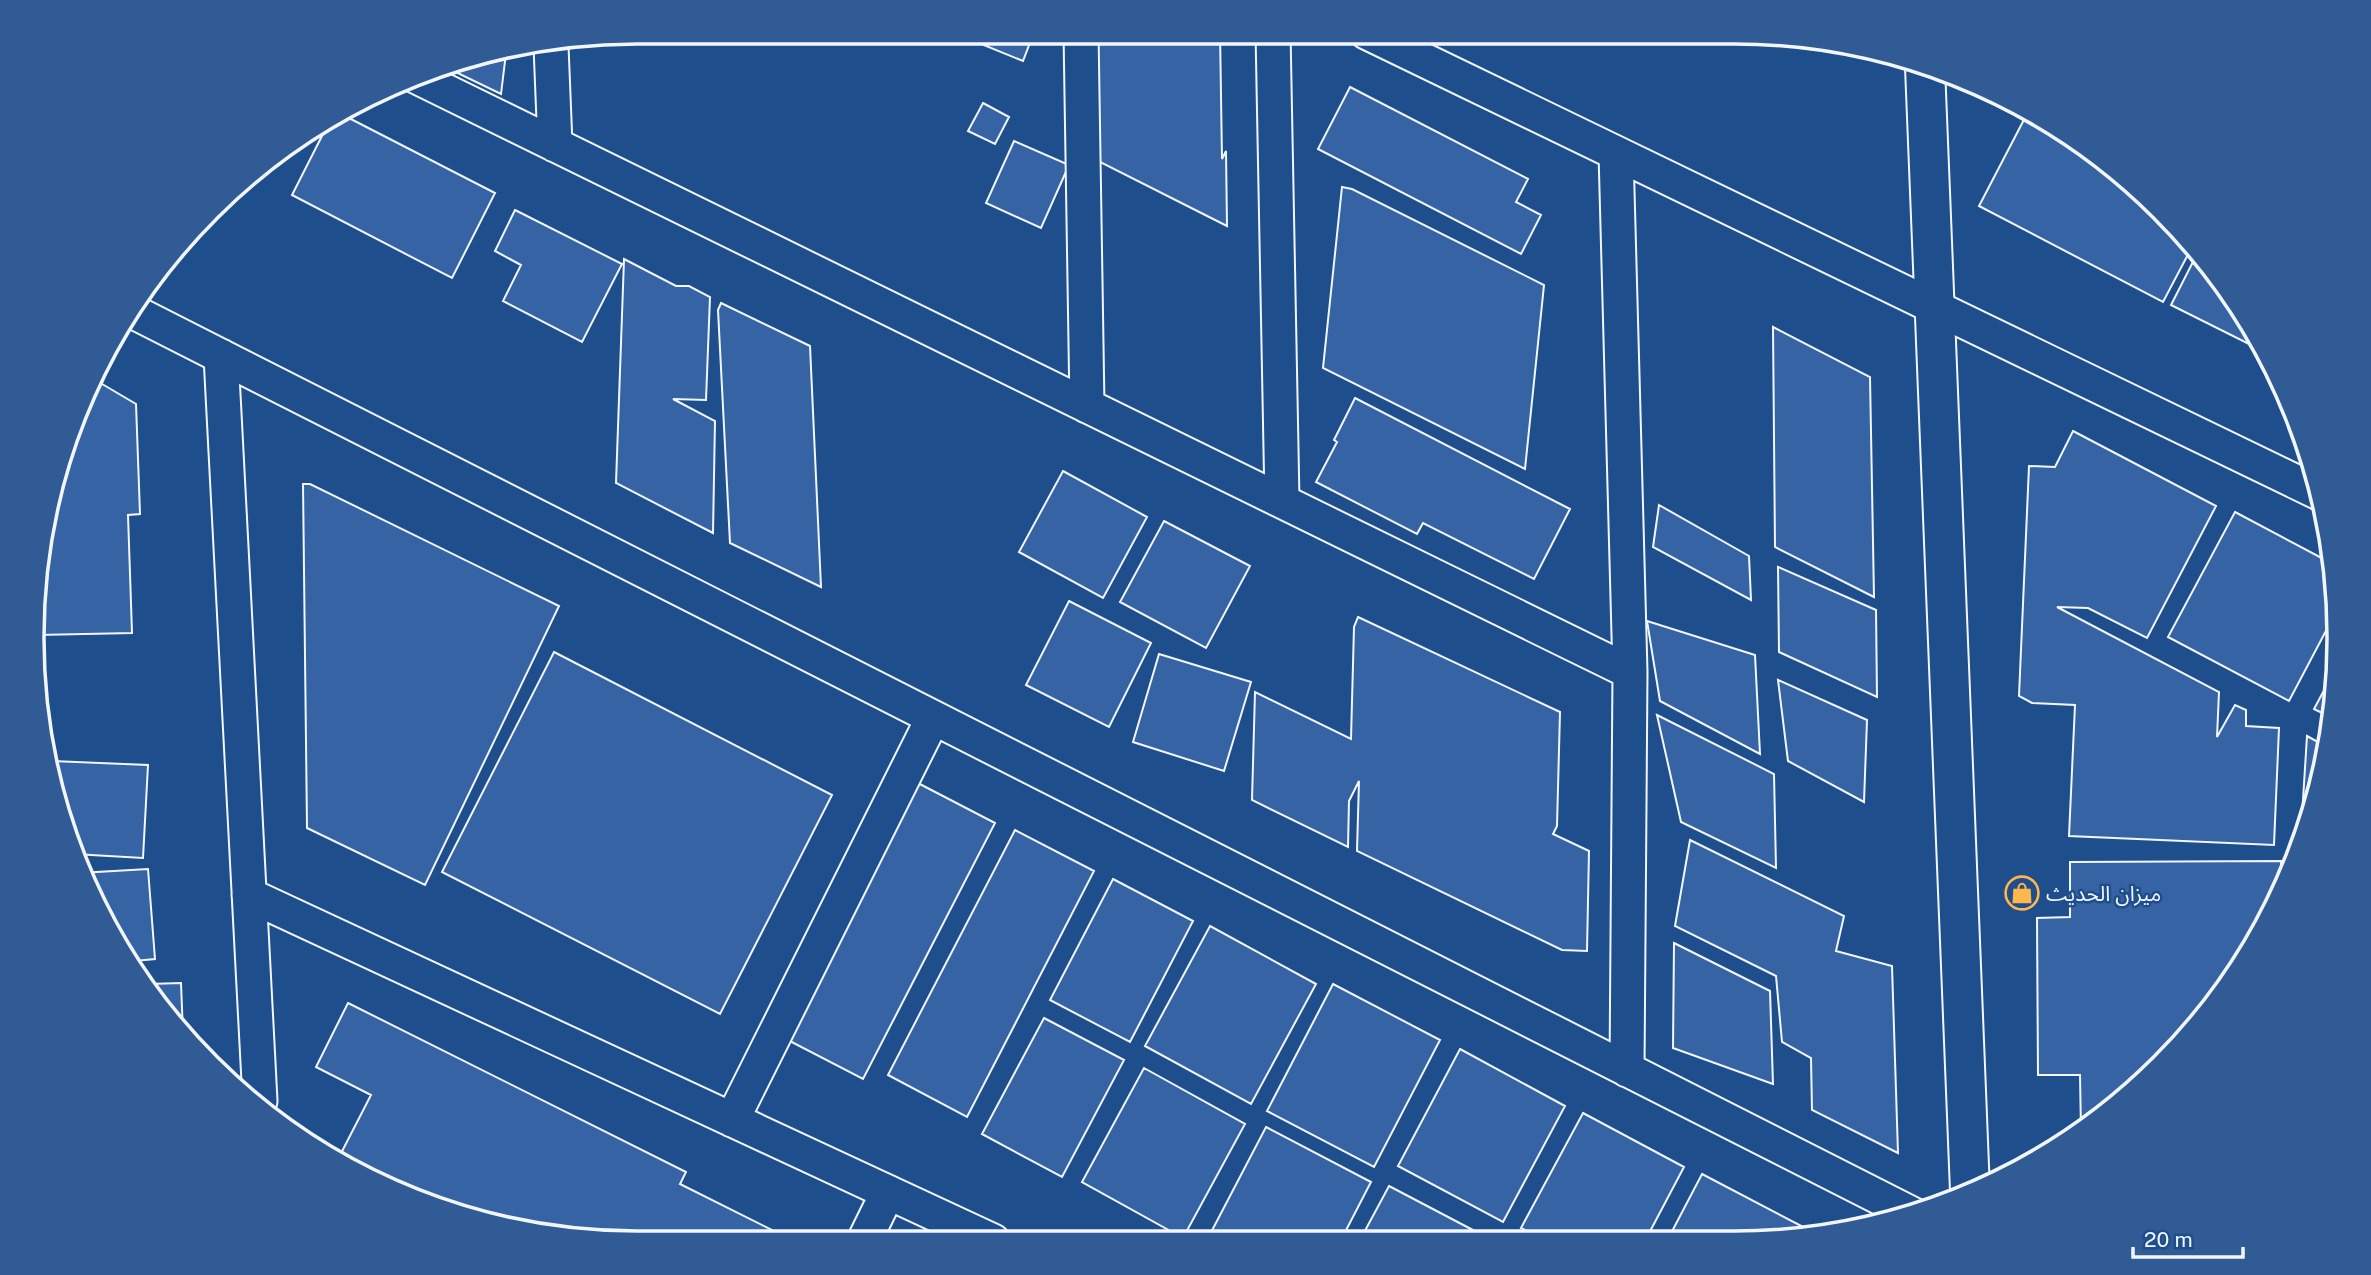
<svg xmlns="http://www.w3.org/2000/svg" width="2371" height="1275" viewBox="0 0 2371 1275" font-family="'Public Sans','Noto Sans Arabic',sans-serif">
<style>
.building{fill:#3563a3;stroke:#f2f6ff;stroke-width:2}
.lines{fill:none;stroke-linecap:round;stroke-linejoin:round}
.street-casing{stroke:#f2f6ff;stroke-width:37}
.secondary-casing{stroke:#f2f6ff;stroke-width:42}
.street{stroke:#1f4e8c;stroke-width:33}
.secondary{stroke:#1f4e8c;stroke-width:38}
.labels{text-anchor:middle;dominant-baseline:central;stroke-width:5;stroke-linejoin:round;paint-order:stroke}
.poi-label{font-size:21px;fill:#f2f6ff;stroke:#1f4e8c;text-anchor:start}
.rim{fill:none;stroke:#f2f6ff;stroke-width:3.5}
</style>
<rect width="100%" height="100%" fill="#1f4e8c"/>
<path class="building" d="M952,32H1034L1023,61Z
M1097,32H1220L1222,159L1226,151L1227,226L1096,160Z
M506,53L501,94L441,65L504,54Z
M1350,87L1528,179L1516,202L1541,215L1521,254L1318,149Z
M983,103L1009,117L995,144L968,131Z
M2029,110L2133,182L2193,245L2163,302L1979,206Z
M345,116L495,193L452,278L292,195L327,126Z
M1014,141L1069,165L1041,228L986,203Z
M1342,187L1352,189L1544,285L1525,469L1323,368Z
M515,210L622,264L582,342L503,301L521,265L495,251Z
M2198,252L2214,268L2267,353L2171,305Z
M624,259L676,286H689L710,297L706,400L673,399L715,421L713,533L616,483Z
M721,303L810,346L821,587L730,543L718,310Z
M1773,327L1870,377L1874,597L1775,547Z
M97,381L136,404L140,514L128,515L132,633L37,635L52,481Z
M1355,398L1570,509L1534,579L1423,523L1417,534L1316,482L1337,442L1334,440Z
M2073,431L2216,506L2147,638L2088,608L2057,607L2219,692L2217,737L2235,705L2246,710V726L2279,728L2274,845L2069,836L2075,705L2032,703L2019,696L2029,466L2055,467Z
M1063,471L1147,517L1103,598L1019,552Z
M303,484H310L559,606L425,885L307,828Z
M1659,505L1749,556L1751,600L1653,547Z
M2235,512L2333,564L2338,608L2289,701L2168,637Z
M1164,521L1250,566L1206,648L1120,602Z
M1778,567L1876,610L1877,697L1779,652Z
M1069,601L1151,643L1109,727L1026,685Z
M1358,617L1560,712L1557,826L1553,834L1589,851L1587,951L1562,950L1357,851L1359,781L1349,801L1348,847L1252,800L1255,692L1351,739L1354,627Z
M1647,621L1755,655L1760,754L1660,701Z
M554,652L832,795L720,1014L442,872Z
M1159,654L1251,682L1224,771L1133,742Z
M2336,668L2334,716V719L2314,709Z
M1778,680L1867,720L1864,802L1788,761Z
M1657,715L1774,774L1776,868L1681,822Z
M2307,736L2327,747L2307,832L2300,848Z
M52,761L148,765L143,858L74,854Z
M914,781L995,823L863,1079L782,1037Z
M1015,830L1094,871L967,1117L888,1075Z
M1690,840L1844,916L1836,951L1892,966L1898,1153L1812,1110L1811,1058L1782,1042L1776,976L1675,926Z
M2281,861L2282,889L2259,940L2189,1037L2081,1132L2080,1075H2038L2037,918L2070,917V862Z
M148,869L155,959L134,961L80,873Z
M1113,879L1193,921L1130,1042L1050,1000Z
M1210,926L1316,984L1251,1104L1145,1046Z
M1674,943L1770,991L1773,1084L1673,1048Z
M181,983L183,1033H179L149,984Z
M1333,984L1440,1040L1374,1167L1267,1111Z
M348,1003L686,1172L680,1184L796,1242H598L480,1223L336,1163L371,1095L316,1067Z
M1044,1018L1124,1060L1062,1177L982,1134Z
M1460,1049L1565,1106L1503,1222L1398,1166Z
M1144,1068L1245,1124L1183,1238L1082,1182Z
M1583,1113L1684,1167L1646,1239H1542L1521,1228Z
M1266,1127L1371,1182L1341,1240H1207Z
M1702,1174L1809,1230L1805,1238L1668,1239Z
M1389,1186L1490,1239L1360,1240Z"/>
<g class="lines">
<defs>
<path id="street" d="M1081,32L1087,406
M1273,32L1282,501
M1366,32L2321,494
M551,46L555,145
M417,77L1630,672
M1616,153L1630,672L1627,1070
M130,310L1914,1215
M221,356L260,1101
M249,895L993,1241
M732,1120L933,718
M864,1241L888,1192"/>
<path id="secondary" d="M1925,67L1970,1191"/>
</defs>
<use href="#street" class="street-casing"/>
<use href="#secondary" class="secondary-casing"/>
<use href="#street" class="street"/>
<use href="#secondary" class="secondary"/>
</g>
<defs>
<symbol id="shop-ring" viewBox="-11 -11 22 22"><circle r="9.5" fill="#1f4e8c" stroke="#ffb74d" stroke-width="1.5"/><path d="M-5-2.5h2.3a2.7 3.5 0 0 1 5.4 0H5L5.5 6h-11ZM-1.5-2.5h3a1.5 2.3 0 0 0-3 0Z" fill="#ffb74d"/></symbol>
</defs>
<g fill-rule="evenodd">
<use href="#shop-ring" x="2003" y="874" width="38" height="38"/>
</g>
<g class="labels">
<g class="poi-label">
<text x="2046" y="893">ميزان الحديث</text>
</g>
</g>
<path d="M0 0H2371V1275H0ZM637 44H1734A593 593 0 0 1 2327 637V638A593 593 0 0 1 1734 1231H637A593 593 0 0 1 44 638V637A593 593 0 0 1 637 44Z" fill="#305b95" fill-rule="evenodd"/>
<path class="rim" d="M637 44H1734A593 593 0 0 1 2327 637V638A593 593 0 0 1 1734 1231H637A593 593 0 0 1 44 638V637A593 593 0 0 1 637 44Z"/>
<path d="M2133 1247v10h110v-10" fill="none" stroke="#f2f6ff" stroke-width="3.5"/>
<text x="2144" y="1247" font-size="21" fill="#f2f6ff" stroke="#1f4e8c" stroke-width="5" paint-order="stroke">20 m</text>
</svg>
